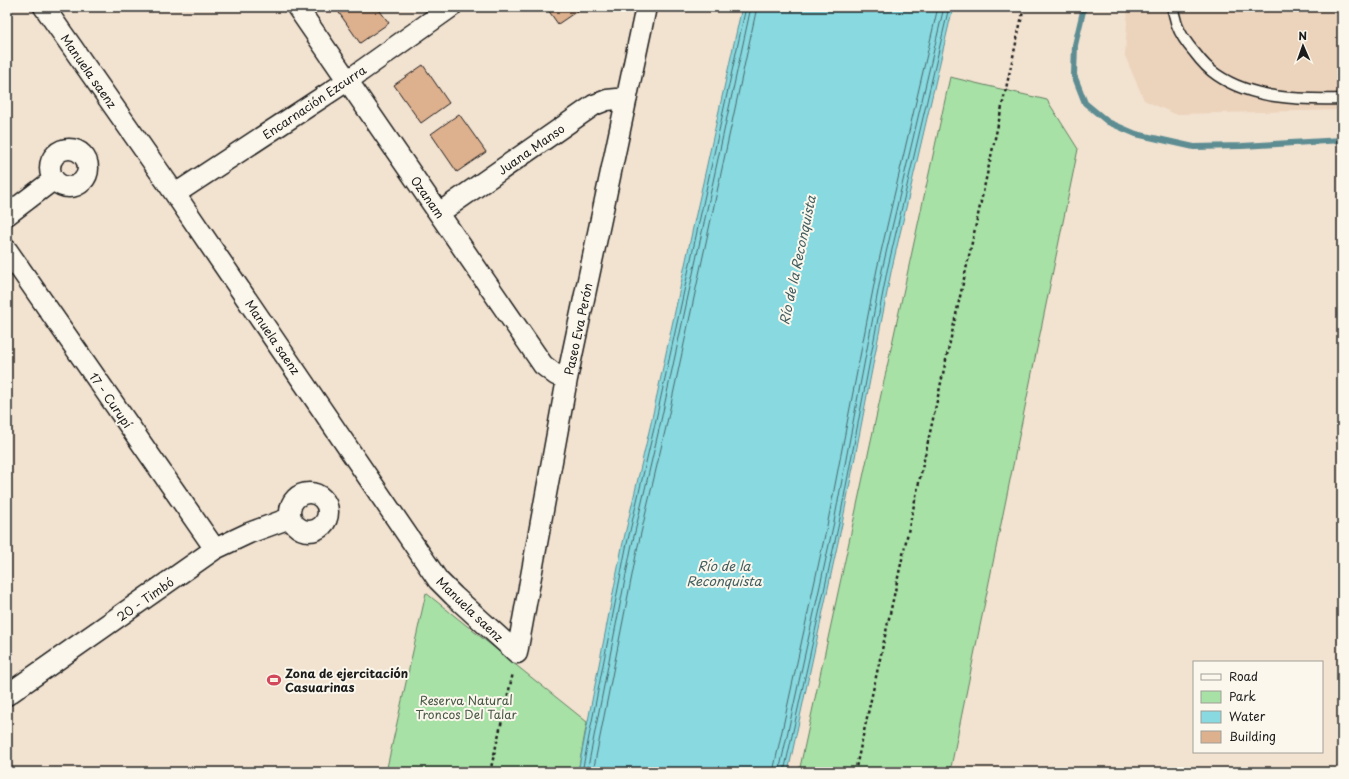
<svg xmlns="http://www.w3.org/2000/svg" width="1349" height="779" viewBox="0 0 1349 779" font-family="'Playpen Sans',sans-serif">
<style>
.built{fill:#ecd3bc}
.green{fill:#a7e1a6;stroke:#627e61}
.water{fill:#88d9e0;stroke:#5d8d92}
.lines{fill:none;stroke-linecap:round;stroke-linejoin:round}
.shore{stroke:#47686a;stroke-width:1}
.stream{stroke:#5d8d92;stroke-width:6}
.building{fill:#ddb08e;stroke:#1c1c1c}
.service-casing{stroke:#1c1c1c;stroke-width:13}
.minor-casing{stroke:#1c1c1c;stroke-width:23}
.path{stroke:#1c1c1c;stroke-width:2.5;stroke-dasharray:3 3;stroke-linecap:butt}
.service{stroke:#fbf7ec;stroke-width:10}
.minor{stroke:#fbf7ec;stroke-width:20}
.labels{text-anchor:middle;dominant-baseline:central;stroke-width:4;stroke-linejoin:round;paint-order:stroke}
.street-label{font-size:12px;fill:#1c1c1c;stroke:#fbf7ec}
.poi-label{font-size:12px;font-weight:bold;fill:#1c1c1c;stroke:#fbf7ec;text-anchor:start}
.park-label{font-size:12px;fill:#465745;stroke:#fbf7ec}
.water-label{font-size:13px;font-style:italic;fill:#425e61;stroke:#fbf7ec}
</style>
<rect width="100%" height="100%" fill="#f2e2d0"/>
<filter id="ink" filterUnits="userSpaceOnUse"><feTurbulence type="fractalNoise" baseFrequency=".025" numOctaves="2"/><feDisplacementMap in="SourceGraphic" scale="8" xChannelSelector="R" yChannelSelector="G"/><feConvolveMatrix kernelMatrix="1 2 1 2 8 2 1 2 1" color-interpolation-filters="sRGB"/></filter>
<g filter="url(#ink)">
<path class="built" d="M1128,7H1342V110L1175,114L1144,100L1125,56Z"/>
<path class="green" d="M950,77L1047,100L1078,149L950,772H799Z
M426,593L587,722L578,772H386Z"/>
<path class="water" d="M742,7H953L891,272L842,524L788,772H578L622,547L651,423L694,223Z"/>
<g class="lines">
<path class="shore" d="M582,772L626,548L655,424L746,7
M587,772L631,549L660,425L751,7
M593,772L637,550L666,427L757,7
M773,772L828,521L877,269L938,7
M779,772L834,522L882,270L944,7
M784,772L839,523L887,271L949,7"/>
<path class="stream" d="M1084,7L1075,45L1074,75L1085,103L1108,122L1136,134L1194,147L1242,146L1342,140"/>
</g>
<path class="building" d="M335,7H377L389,23L360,43Z
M546,7H583L558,24Z
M423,65L449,103L421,123L394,85Z
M459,114L486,152L457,172L431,134Z"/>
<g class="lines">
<defs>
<path id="service" d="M1172,7C1174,13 1175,19 1177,25C1181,36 1188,45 1195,53C1201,61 1208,69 1217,75C1252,99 1300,100 1342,99"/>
<path id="minor" d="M44,7L175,194L438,580L454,596L517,653
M297,7L543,365L556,375L567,379
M50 168a19 19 0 1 1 38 0a19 19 0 1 1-38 0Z
M175,194L347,81L451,7
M439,213L594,105L607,100L627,98
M7,215L53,180
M7,250L215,549
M290 512a19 19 0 1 1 38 0a19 19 0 1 1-38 0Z
M517,653L567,379L646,7
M7,695L215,549L249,533L290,518"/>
</defs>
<use href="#service" class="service-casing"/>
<use href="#minor" class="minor-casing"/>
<path class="path" d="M490,772L513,673
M855,772L1024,7"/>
<use href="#service" class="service"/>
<use href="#minor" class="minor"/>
</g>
</g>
<defs>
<symbol id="stadium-bare" viewBox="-9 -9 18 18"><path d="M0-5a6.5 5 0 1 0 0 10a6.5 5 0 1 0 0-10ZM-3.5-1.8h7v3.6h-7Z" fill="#d1495b" stroke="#fbf7ec" stroke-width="2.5" paint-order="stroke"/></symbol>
</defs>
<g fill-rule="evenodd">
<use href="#stadium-bare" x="264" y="670" width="20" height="20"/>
</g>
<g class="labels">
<g class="street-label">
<text transform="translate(89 71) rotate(55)">Manuela saenz</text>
<text transform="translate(314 102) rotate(-34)">Encarnación Ezcurra</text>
<text transform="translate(531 149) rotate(-35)">Juana Manso</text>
<text transform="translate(428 197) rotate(55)">Ozanam</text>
<text transform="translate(578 329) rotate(-78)">Paseo Eva Perón</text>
<text transform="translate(273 337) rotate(56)">Manuela saenz</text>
<text transform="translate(111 400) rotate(55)">17 - Curupí</text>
<text transform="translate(145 599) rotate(-35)">20 - Timbó</text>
<text transform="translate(470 609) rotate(44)">Manuela saenz</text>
</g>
<g class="poi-label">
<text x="285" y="673">Zona de ejercitación<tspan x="285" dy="14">Casuarinas</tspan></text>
</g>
<g class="park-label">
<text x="466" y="700">Reserva Natural<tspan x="466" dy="14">Troncos Del Talar</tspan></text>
</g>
<g class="water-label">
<text transform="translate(797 260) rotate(-78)">Río de la Reconquista</text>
<text x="724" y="565">Río de la<tspan x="724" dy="15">Reconquista</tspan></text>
</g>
</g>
<rect width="1349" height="779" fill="none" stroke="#fbf7ec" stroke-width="24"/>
<rect x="12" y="12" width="1325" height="755" fill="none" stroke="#1c1c1c" stroke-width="1.5" filter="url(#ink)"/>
<rect x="1193" y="661" width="130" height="92" fill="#fbf7ec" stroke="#a29f99"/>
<rect x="1201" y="674" width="20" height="6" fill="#fbf7ec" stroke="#a29f99"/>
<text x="1229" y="681" font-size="12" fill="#1c1c1c">Road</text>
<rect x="1201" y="691" width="20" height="12" fill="#a7e1a6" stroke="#a29f99"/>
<text x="1229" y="701" font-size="12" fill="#1c1c1c">Park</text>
<rect x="1201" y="711" width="20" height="12" fill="#88d9e0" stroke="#a29f99"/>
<text x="1229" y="721" font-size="12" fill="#1c1c1c">Water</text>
<rect x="1201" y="731" width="20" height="12" fill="#ddb08e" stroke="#a29f99"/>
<text x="1229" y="741" font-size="12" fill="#1c1c1c">Building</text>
<g transform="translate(1303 46) rotate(358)" stroke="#fbf7ec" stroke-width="3" paint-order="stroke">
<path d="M0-3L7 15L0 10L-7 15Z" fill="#1c1c1c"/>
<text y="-6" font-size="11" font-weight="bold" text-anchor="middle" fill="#1c1c1c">N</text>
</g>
</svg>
